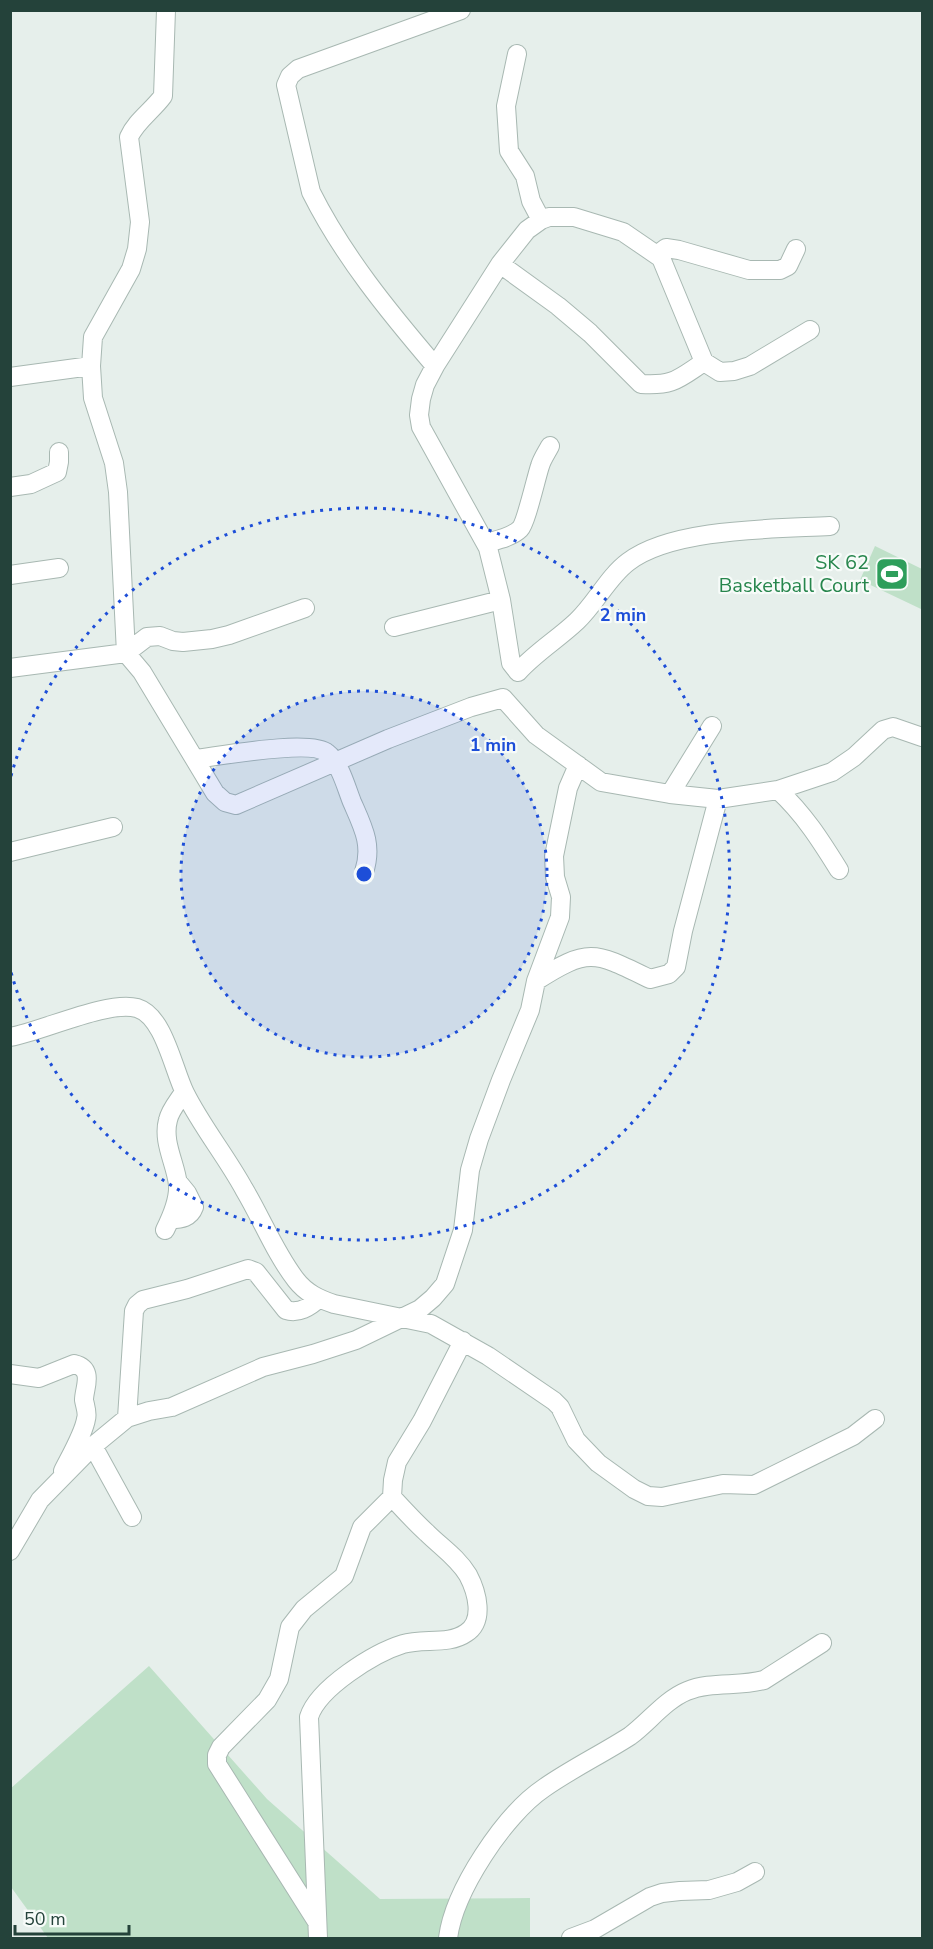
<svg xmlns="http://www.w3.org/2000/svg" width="933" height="1949" viewBox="0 0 933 1949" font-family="'Nunito Sans',sans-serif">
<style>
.green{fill:#bfe0c8}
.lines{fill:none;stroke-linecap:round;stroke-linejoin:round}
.minor-casing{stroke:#a8b8b2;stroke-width:20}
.minor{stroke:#fff;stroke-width:18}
.ring{fill:none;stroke:#1d4ed8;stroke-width:3;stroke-dasharray:3 6}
.labels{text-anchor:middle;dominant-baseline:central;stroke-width:4.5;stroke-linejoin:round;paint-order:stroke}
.leisure-label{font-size:20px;fill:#27864d;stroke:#f7fbf9;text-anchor:end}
.centre{fill:#1d4ed8;stroke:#f7fbf9;stroke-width:3}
.ring-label{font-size:18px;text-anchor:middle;font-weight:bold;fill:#1d4ed8;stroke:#f7fbf9;stroke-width:4.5;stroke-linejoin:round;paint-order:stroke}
</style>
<rect width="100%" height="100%" fill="#e6efeb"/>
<path class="green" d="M875,546L922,569V605L921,609L860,580Z
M149,1666L267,1799L380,1899L530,1898V1938H48L11,1887L10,1789Z"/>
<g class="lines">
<defs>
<path id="minor" d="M517,54L506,106L509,151L525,176L531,201L541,220
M661,258L662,251L666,248L679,250L749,270H780L788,266L796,249
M500,264L558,306L590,333L641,384C674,386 678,379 704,362
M810,330L750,366L734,371L720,372L704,362L661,258L623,232L574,217H549L541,220L527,230L500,264L435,366L425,385L421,399L419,415L421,427L488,548L501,600L511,663L518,672C535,653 558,639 577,621C596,603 608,577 628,562C672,528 774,529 830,526
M435,366C389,312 343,256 311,192L286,85L290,76L298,69L461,10
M10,377L91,366
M10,487L31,484L57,472L59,462V452
M486,543C497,540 512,537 520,529C526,523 536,478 540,466C542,459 547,452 550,446
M10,575L59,568
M394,627L501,600
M126,653L118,492L114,463L93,398L91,366L93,337L131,269L137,249L140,222L129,137C136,121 152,111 163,96L166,10
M126,653L147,637L160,636L173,641L183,642L212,639L229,635L305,608
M10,668L126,653L142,672L215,793L225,802L236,805L388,739L471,707L503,698L536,735L601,782L670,794L718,799L778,790L832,772L854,757L883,730L893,727L922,737
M195,759C220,756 311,739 327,753C340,763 346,787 352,802C363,827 373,845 364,872
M778,790C804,814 821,841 839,870
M670,794L712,726
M10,852L113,827
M536,981C589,947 595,952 650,979L669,974L676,967L683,931L718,799
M10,1037C43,1031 108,1000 137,1008C164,1016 173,1069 185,1093C202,1127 226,1156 244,1189C262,1219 275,1253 296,1280C306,1293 319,1299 334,1304L431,1324L488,1356L554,1401L560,1407L576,1440L598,1463L634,1489L648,1496L662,1497L723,1484L754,1485L853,1436L875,1419
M171,1219C181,1219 190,1218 194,1207L187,1193L178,1182
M165,1230C172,1216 179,1200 178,1185C176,1164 162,1142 168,1120C170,1110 179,1100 184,1092
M10,1374L39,1378L74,1364C95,1369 84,1388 84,1400C85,1406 88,1413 86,1419C84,1433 70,1457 63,1471
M127,1418L134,1311L137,1305L143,1300L187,1289L248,1269L256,1272L286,1310C298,1314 310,1307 318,1299
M93,1446L132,1517
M10,1551L40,1500L93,1446L127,1418L149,1411L172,1407L263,1367L313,1354L356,1340L420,1309L433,1298L445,1284L463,1230L470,1170L479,1139L501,1080L530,1010L536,981L560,917L561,897L555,877L554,856L568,788L578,765
M317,1922L217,1764V1755L221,1747L267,1700L279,1679L290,1627L304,1609L344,1576L362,1527L392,1497L393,1480L397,1462L422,1421L463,1341
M318,1938L309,1717C318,1688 374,1653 403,1644C423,1638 449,1645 466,1633C485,1621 477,1592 468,1575C457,1557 441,1547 427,1533C415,1522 403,1509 392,1497
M448,1938C454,1891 504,1815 544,1788C571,1769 602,1754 630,1736C649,1722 665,1700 687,1691C711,1681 739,1687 764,1680L822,1643
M571,1938L595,1929L650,1897L662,1893L680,1891L709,1890L737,1882L755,1872"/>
</defs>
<use href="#minor" class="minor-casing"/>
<use href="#minor" class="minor"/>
</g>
<circle cx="364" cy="874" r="183" fill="#1d4ed8" fill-opacity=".12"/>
<g class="ring">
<circle cx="364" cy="874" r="183"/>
<path d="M11 776A366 366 0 1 1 11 972"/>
</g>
<defs>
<symbol id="stadium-square" viewBox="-11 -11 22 22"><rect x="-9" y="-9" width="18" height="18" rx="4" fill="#2e9e5b" stroke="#f7fbf9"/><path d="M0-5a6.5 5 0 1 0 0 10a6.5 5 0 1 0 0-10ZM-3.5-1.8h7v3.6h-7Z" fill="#fff"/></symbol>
</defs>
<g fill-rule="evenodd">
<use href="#stadium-square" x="873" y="555" width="38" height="38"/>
</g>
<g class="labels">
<g class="leisure-label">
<text x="869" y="562">SK 62<tspan x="869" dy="23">Basketball Court</tspan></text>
</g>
</g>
<circle cx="364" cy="874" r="9" class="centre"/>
<g class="ring-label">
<text x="623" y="621">2 min</text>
<text x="493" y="751">1 min</text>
</g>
<rect width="933" height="1949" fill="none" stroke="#24423a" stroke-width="24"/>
<path d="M15 1925v9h114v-9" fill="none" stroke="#24423a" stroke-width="3"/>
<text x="24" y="1925" font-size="18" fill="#24423a" stroke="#f7fbf9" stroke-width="4.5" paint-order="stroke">50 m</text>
</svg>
